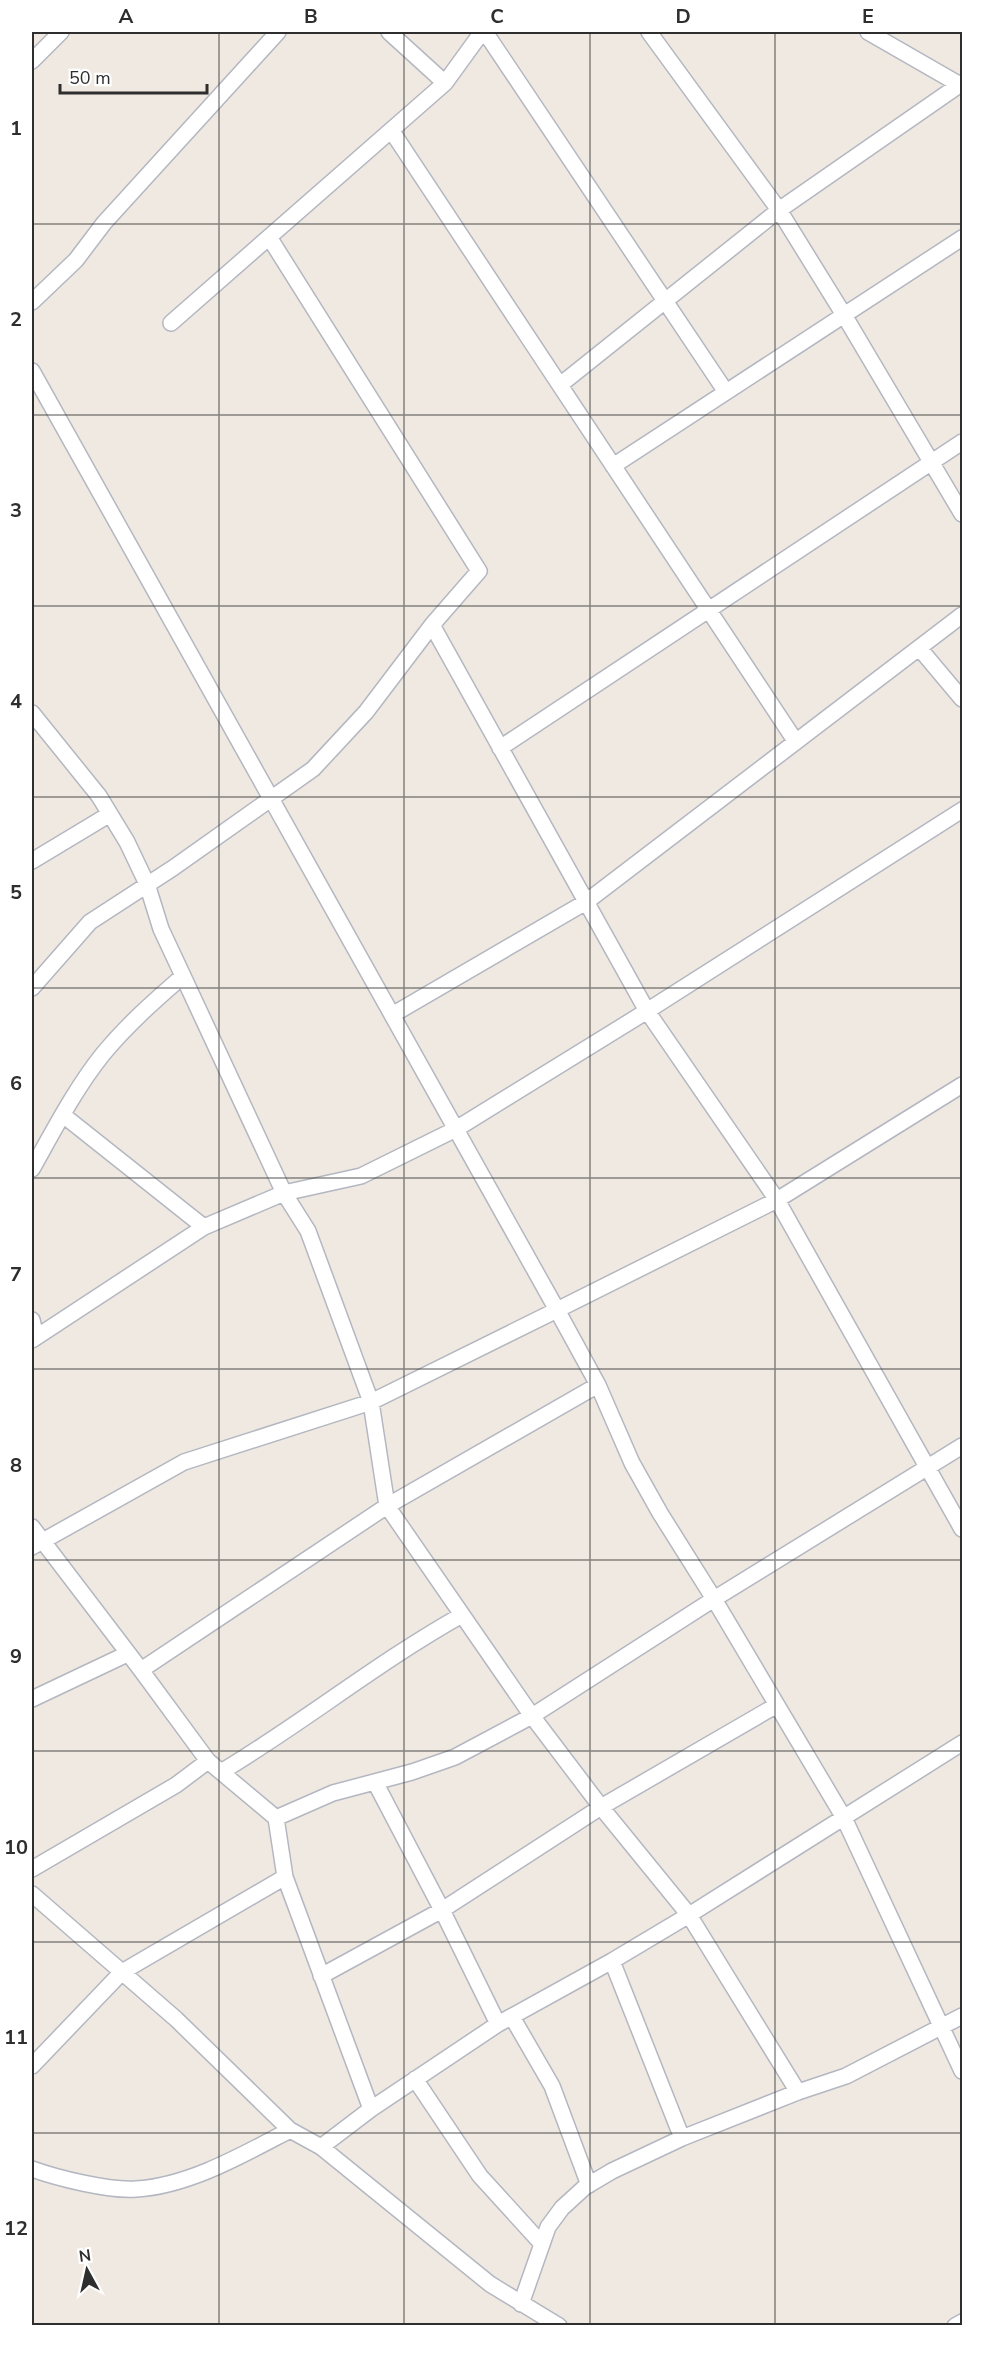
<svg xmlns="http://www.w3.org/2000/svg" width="994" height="2357" viewBox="0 0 994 2357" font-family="'Nunito Sans',sans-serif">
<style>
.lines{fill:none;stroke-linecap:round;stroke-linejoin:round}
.minor-casing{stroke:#b4b7c1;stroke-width:18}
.minor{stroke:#fff;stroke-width:15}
.grid{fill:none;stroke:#2e2e2e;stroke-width:1.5;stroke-opacity:0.55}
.neatline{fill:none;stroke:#2e2e2e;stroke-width:2}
.grid-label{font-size:20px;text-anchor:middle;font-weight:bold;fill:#2e2e2e}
</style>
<rect width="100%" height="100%" fill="#efe9e1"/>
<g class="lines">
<defs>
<path id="minor" d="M389,32L445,83
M485,32L726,392
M649,32L779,210L844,315L962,514
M868,32L962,86
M32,61L61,32
M391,130L796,742
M32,302L76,260L104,223L278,32
M171,323L445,83L482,32
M32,371L557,1310L598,1385L632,1463L660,1513L714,1599L844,1818L962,2071
M560,385L779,210L962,83
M613,466L962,238
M432,625L647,1011L777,1200L962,1529
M920,649L962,699
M32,713L99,796L127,842L147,884L161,929L183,976L284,1193L308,1231L371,1402L387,1506L532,1716L601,1807L689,1915L798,2092
M500,748L962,442
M32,861L110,814
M32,988L90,922L173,868L313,769L366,712L432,625L479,571L269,237
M392,1015L586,902L962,615
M63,1115L204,1227
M32,1169C54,1130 75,1089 103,1054C127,1025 154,1001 183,976
M32,1320L36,1336
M32,1340L204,1227L284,1193L361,1176L456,1129L647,1011L962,810
M32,1527L141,1670L208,1761L276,1818L285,1877L371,2109
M32,1547L184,1462L371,1402L557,1310L777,1200L962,1085
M141,1670L387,1506L598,1385
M32,1699L127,1654
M221,1772C303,1723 378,1662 462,1615
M375,1782L442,1910L498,2024
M276,1818L333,1793L412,1772L455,1757L532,1716L714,1599L962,1446
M32,1869L176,1785L208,1761
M32,1894L176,2019L290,2130L321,2147L490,2284L559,2326
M612,1961L682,2138
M321,1976L442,1910L601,1807L777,1705
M512,2017L552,2086L589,2185
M32,2066L122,1972L285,1877
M415,2079L480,2176L541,2243
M321,2147L371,2109L498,2024L612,1961L689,1915L962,1743
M32,2169C57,2178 109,2191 136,2189C189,2186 244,2154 290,2130
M521,2304L548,2227L562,2208L585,2187L612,2171L682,2138L798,2092L846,2076L962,2016
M955,2326L962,2322"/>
</defs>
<use href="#minor" class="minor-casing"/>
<use href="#minor" class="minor"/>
</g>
<path class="grid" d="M219,32V2326M404,32V2326M590,32V2326M775,32V2326M32,224H962M32,415H962M32,606H962M32,797H962M32,988H962M32,1178H962M32,1369H962M32,1560H962M32,1751H962M32,1942H962M32,2133H962"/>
<rect width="994" height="2357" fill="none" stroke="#ffffff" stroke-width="66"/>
<g transform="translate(87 2270) rotate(352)" stroke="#ffffff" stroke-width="4.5" paint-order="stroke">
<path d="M0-4.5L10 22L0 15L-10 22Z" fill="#2e2e2e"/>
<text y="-9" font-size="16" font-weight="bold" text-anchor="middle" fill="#2e2e2e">N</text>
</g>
<path d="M60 84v9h147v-9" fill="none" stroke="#2e2e2e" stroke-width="3"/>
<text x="69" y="84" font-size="18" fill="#2e2e2e" stroke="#ffffff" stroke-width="4.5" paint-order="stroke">50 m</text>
<rect x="33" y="33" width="928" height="2291" class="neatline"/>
<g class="grid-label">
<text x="126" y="23">A</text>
<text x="311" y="23">B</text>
<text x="497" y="23">C</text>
<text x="683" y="23">D</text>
<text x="868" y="23">E</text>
<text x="16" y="135">1</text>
<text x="16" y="326">2</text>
<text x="16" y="517">3</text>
<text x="16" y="708">4</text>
<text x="16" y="899">5</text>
<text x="16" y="1090">6</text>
<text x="16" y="1281">7</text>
<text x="16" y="1472">8</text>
<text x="16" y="1663">9</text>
<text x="16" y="1854">10</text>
<text x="16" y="2044">11</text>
<text x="16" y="2235">12</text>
</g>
</svg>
